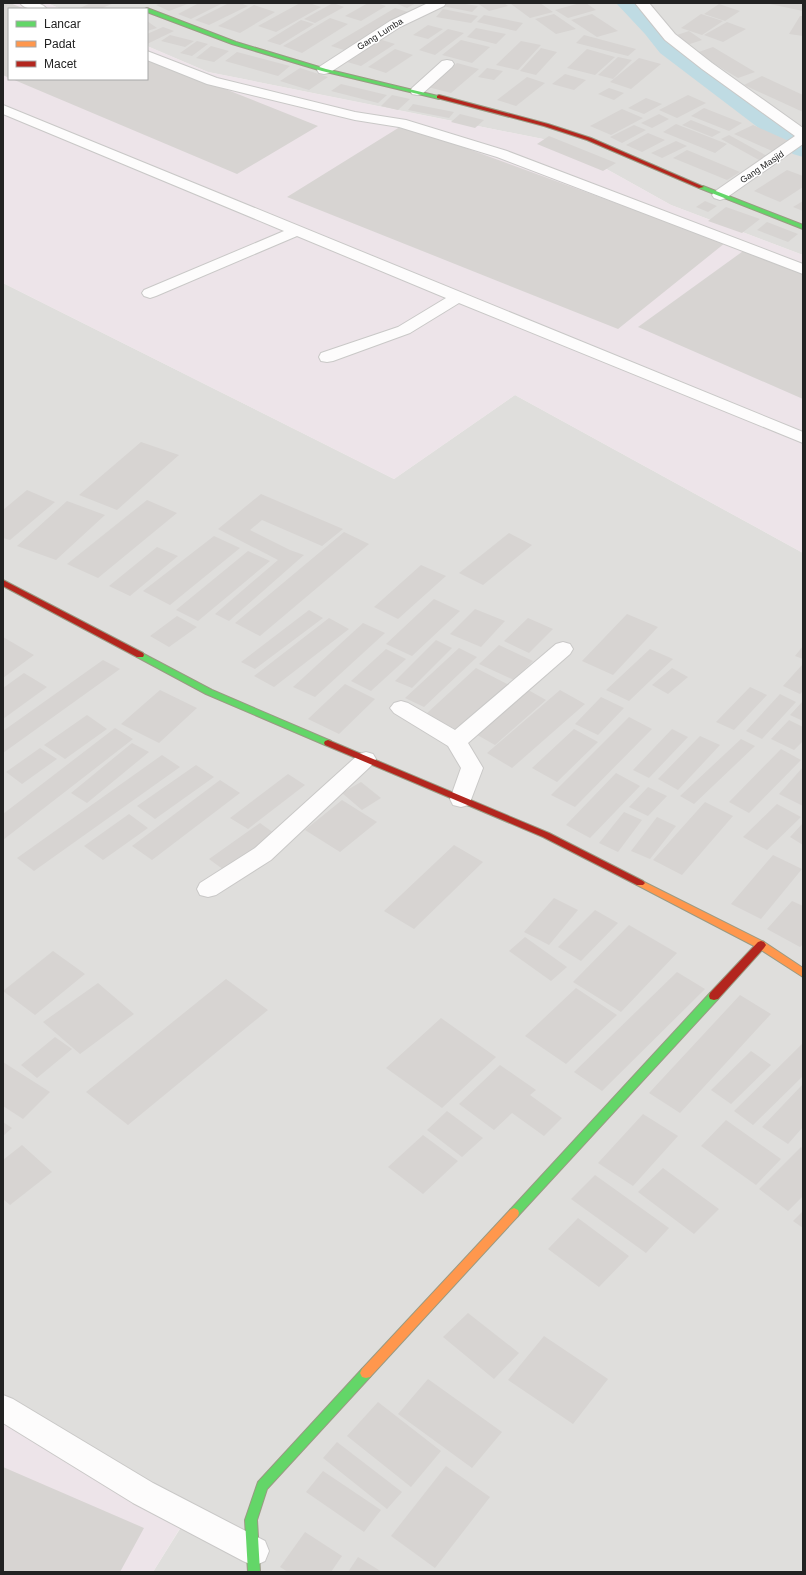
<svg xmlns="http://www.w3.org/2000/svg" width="806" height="1575" viewBox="0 0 806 1575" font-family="Helvetica,sans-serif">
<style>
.residential{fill:#dfdedc}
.industrial{fill:#ede4e9}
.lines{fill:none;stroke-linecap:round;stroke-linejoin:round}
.canal{fill:#bfdbe3;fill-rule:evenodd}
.building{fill:#d7d4d2}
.lane-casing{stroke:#c9c8c7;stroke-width:2}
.street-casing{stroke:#c9c8c7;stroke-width:2}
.fast-casing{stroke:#999a82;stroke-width:2}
.slow-casing{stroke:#999a82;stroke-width:2}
.jam-casing{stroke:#999a82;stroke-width:2}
.lane{fill:#fdfcfc;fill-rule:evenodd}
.street{fill:#fdfcfc;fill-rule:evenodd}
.fast{fill:#63d668;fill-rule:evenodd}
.slow{fill:#ff974d;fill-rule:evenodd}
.jam{fill:#b3261e;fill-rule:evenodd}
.labels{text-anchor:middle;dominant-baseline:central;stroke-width:3;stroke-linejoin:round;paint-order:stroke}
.far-street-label{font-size:9px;fill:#222;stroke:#fff}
</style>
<rect width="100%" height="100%" fill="#f0eeeb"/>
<path class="residential" d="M47,3H803V255L671,205L558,142L208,72L147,46V9H61Z
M3,283L394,479L515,395L803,553V1572H153L180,1529L3,1407Z"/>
<path class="industrial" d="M3,3H47L61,9H9V79H147V46L208,72L558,142L671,205L803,255V553L515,395L394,479L3,283Z
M3,1407L180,1528L153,1572H3Z"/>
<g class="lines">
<path class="canal" d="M616,3H643L663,22L678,41L803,134V157L793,154L660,53L645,34Z"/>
</g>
<path class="building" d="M3,3H10L25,9H9V78L3,75Z
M91,3H114L100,9L80,8Z
M161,3H190L169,11L156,5Z
M199,3H223L191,19L178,14Z
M229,3H240L248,6L209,25L195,20Z
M300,3H309L321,7L276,32L258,26Z
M333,3L344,7L315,23L304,19Z
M368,3H376L386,6L361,21L345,16Z
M395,3H416L407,8Z
M445,3H459L478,6L472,12L442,6Z
M477,3H504L508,6L489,11Z
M516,3H540L553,12L530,18L511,4Z
M580,3H586L596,10L568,18L555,10Z
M770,3H803V11L770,4Z
M719,4L740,11L725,21L704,14Z
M254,5L275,12L240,33L218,26Z
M395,8L408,12L344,50L331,46Z
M443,9L478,16L471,23L436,17Z
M554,14L576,29L556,34L535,19Z
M592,14L618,31L597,37L571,20Z
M701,14L723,21L702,35L681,28Z
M484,15L523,23L516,31L477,22Z
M800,16H803V36L789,34Z
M330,18L348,24L302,53L283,46Z
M301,20L314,24L280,45L267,41Z
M147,21L157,28L147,31Z
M727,22L746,29L723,42L704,35Z
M428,25L443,29L428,39L413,35Z
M163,27L174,31L147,44V34Z
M476,28L506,34L496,44L467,37Z
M448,29L464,33L435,55L419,50Z
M689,31L702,40L687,45L674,36Z
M170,35L194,41L185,47L161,41Z
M584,35L636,49L628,56L576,43Z
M379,39L395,44L361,66L344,61Z
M461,40L490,47L472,63L442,55Z
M197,41L208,44L192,56L180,53Z
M521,41L541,45L518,70L496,65Z
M211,46L229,51L214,62L196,58Z
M713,47L755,72L738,78L696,53Z
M541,48L557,52L536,75L520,71Z
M395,49L413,55L386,73L368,67Z
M587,49L615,57L595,75L567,68Z
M237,52L290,66L278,76L225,61Z
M618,57L632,60L613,79L598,75Z
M147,58L318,126L237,174L12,79H147Z
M639,58L661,64L631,89L610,82Z
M457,63L479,69L451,93L428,87Z
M300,68L328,77L309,90L280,81Z
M487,68L503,71L494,80L478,77Z
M565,74L586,80L574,90L552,84Z
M762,76L803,95V112L744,85Z
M527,77L545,83L516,106L497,100Z
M341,84L387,95L378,103L331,91Z
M609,88L624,93L614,100L598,94Z
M392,95L410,99L398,110L381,106Z
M688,95L706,103L677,118L659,110Z
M646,98L662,104L644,114L628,108Z
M413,104L454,112L449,118L408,110Z
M704,108L742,123L729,131L691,116Z
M622,109L643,118L611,135L590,126Z
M460,114L484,120L475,128L451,122Z
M659,114L669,119L652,128L641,123Z
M691,120L721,132L712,137L682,125Z
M676,124L727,144L715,153L663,132Z
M403,125L725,243L618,329L287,197Z
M634,125L646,130L622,143L610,137Z
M753,125L791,142L772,151L734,134Z
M648,133L665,140L642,152L626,145Z
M729,135L767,156L759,160L721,139Z
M549,136L616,163L603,171L537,144Z
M676,141L687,146L662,158L651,153Z
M687,150L740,172L727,180L673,158Z
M787,170L803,176V187L780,202L754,191Z
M705,201L717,206L708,212L696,207Z
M803,201V211L793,207Z
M726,207L760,219L742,233L708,221Z
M767,222L798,234L788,242L757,230Z
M746,249L803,272V399L638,327Z
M141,442L179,455L117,510L79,495Z
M27,490L55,502L10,540L3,538V510Z
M261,494L343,529L322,546L262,520L250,530L290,550L304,555L229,621L215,614L278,560L218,529Z
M147,500L177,513L98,578L67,564Z
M67,501L105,515L56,560L17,546Z
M344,532L369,544L260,636L235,623Z
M509,533L532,545L483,585L459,573Z
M214,536L240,548L170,605L143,591Z
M157,547L178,556L130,596L109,586Z
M248,551L270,561L198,621L176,610Z
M421,565L446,576L398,619L374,607Z
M434,599L460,611L412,656L386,644Z
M475,609L505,621L481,647L450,634Z
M309,610L323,618L255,669L241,662Z
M627,614L658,627L613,675L582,661Z
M177,616L197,627L169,647L150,636Z
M329,618L349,629L274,687L254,676Z
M528,618L553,629L529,653L504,641Z
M363,623L385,633L315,697L293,687Z
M3,637L34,655L3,678Z
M436,640L452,648L412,688L395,681Z
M499,645L533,661L514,680L479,664Z
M803,646V659L795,656Z
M459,648L477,657L424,707L405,698Z
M386,649L406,659L371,691L351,681Z
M650,649L673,659L629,701L606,690Z
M103,660L120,669L3,753V731Z
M802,665H803V691L800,694L783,686Z
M476,668L511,686L461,732L426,714Z
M672,668L688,677L668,694L652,685Z
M24,673L47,687L3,719V688Z
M345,684L375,699L339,734L308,719Z
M523,687L546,700L495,745L472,732Z
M750,687L767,695L734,730L716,722Z
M160,690L197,708L159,743L121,724Z
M560,690L585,704L512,768L487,753Z
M780,694L796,702L762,739L746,731Z
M601,697L624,708L598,735L575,724Z
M803,701V721L790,715Z
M87,715L107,729L65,759L44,745Z
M629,717L652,729L575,807L551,795Z
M789,720L803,727V741L794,750L771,739Z
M115,728L133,739L3,840V814Z
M574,729L598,742L557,782L532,768Z
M672,729L688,737L649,778L633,770Z
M700,736L720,745L678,790L658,779Z
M741,739L755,746L694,804L680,796Z
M132,743L149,752L87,803L71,793Z
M40,748L57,759L22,784L6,772Z
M781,749L801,760L749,813L729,802Z
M162,755L180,767L34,871L17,858Z
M196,765L214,777L155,819L137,806Z
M803,767V806L779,794Z
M616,773L640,786L590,838L566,825Z
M288,774L305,785L248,829L230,818Z
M220,780L240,793L152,860L132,846Z
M361,782L381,798L362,810L342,793Z
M648,787L667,796L648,816L629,807Z
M342,800L377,822L340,852L305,830Z
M705,802L733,816L682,875L653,860Z
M777,804L801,817L767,850L743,837Z
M624,812L642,820L618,852L599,843Z
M129,814L148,828L103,860L84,846Z
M657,817L676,826L650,859L631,851Z
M260,823L278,836L228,873L209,859Z
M803,823V845L790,837Z
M454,845L483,862L414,929L384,911Z
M773,855L802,869L761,919L731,904Z
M554,898L578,910L549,945L524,932Z
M792,901L803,906V944L800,947L767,929Z
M595,910L618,923L581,961L558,947Z
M629,925L677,953L621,1012L573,982Z
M525,937L567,967L551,981L509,951Z
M53,951L85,974L35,1015L3,991Z
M677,972L705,989L602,1091L574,1072Z
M226,979L268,1010L128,1125L86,1092Z
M98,983L134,1014L80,1054L43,1022Z
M576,988L617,1015L566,1064L525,1036Z
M740,995L771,1014L680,1113L649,1093Z
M441,1018L496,1057L442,1108L386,1068Z
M55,1037L72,1049L37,1078L21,1065Z
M803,1043V1076L753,1125L734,1111Z
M751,1051L771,1065L731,1104L711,1090Z
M3,1062L50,1092L23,1119L3,1106Z
M500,1065L536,1090L530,1095L562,1118L544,1136L512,1113L494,1130L459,1104Z
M803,1084V1127L788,1144L762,1127Z
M447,1111L483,1138L462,1157L427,1130Z
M643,1114L678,1136L633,1186L598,1163Z
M726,1120L781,1159L756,1185L701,1146Z
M3,1122L12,1128L3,1136Z
M423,1135L458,1161L423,1194L388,1167Z
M22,1145L52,1172L10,1205L3,1199V1160Z
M801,1147L803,1149V1196L788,1211L759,1189Z
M663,1168L719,1209L694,1234L638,1192Z
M595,1175L669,1228L646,1253L571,1199Z
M803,1211V1228L793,1221Z
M578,1218L629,1256L599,1287L548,1249Z
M468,1313L519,1353L494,1379L443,1337Z
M544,1336L608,1379L573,1424L508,1380Z
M428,1379L502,1432L472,1468L398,1414Z
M378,1402L441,1451L411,1487L347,1436Z
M337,1442L402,1492L387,1509L323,1458Z
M446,1466L490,1497L435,1568L391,1536Z
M3,1467L144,1528L120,1572H3Z
M323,1471L381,1510L364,1532L306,1492Z
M305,1532L342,1556L331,1572H288L280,1567Z
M358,1557L382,1572H348Z"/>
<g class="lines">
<defs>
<path id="lane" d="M20,3C29,3 41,1 47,9C38,9 26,11 20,3Z
M147,51L217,78L355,112L406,120L507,151L803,264V274L497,157L399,127L355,120L207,84L147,60Z
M447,60L452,61L454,64L452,67L422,94L417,95L412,94L410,91L412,88L442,61Z
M3,105L803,432V443L459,303L410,333L333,361L327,362L321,361L319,357L321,353L398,327L446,298L297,236L156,296L150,298L144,296L142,293L144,290L284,231L3,114Z
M366,752L373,754L376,759L373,764L271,860L216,895L208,897L200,895L197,889L200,883L255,848L359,754Z"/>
<path id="street" d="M428,3H446L444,6L400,27L329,73L324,74L319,73L317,70L319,67L390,21Z
M635,3H649L675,34L712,63L803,128V144L726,198L720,200L714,198L712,195L714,192L795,136L702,69L665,40Z
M563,642L570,644L573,649L570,654L468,743L483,768L469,805L461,807L453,805L450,799L461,768L448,746L394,713L390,708L394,703L401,701L408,703L455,730L556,644Z
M3,1395L13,1399L153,1483L265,1541L269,1551L265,1561L254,1566L243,1561L133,1503L3,1423Z"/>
<path id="fast" d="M147,8L236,42L326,69L442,97L439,99L322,71L232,44L147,12V9H145Z
M699,186H703L803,225V229L699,188Z
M140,652L212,690L331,741L332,743L331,745H325L206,694L137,657L136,655L137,653Z
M714,992L718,993L719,996L718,999L518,1216L514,1218L510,1216L509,1213L510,1210L710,993Z
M366,1368L370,1369L372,1373L370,1377L267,1489L257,1520L260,1572H248L245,1520L258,1482L362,1369Z"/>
<path id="slow" d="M640,880L764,942L803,968V977L758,948L637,885L635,883L637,881Z
M514,1208L518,1210L519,1213L518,1216L370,1377L366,1378L362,1377L360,1373L362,1369L510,1210Z"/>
<path id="jam" d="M439,95L548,124L591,138L704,187L699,188L587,140L544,126L437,98V96Z
M3,580L143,653L144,655L143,657H137L3,586Z
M328,740L549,833L643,881L645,883L643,885H637L543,837L325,745L324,743L325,741Z
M761,941L764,942L766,945L764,948L718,999L714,1000L710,999L709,996L710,993L758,942Z"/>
</defs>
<use href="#lane" class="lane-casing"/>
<use href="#street" class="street-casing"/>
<use href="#fast" class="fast-casing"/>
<use href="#slow" class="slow-casing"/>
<use href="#jam" class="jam-casing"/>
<use href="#lane" class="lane"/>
<use href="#street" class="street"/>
<use href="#fast" class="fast"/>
<use href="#slow" class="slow"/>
<use href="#jam" class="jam"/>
</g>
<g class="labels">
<g class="far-street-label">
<text transform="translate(380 34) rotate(-32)">Gang Lumba</text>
<text transform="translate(762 167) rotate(-34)">Gang Masjid</text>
</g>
</g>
<rect width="806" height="1575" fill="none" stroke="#222222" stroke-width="8"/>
<rect x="8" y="8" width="140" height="72" fill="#ffffff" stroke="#a7a7a7"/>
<rect x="16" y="21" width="20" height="6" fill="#63d668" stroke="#a7a7a7"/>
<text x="44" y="28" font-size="12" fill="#222222">Lancar</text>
<rect x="16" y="41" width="20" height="6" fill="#ff974d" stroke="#a7a7a7"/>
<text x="44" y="48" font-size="12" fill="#222222">Padat</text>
<rect x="16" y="61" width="20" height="6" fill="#b3261e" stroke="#a7a7a7"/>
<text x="44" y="68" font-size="12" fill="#222222">Macet</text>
</svg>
